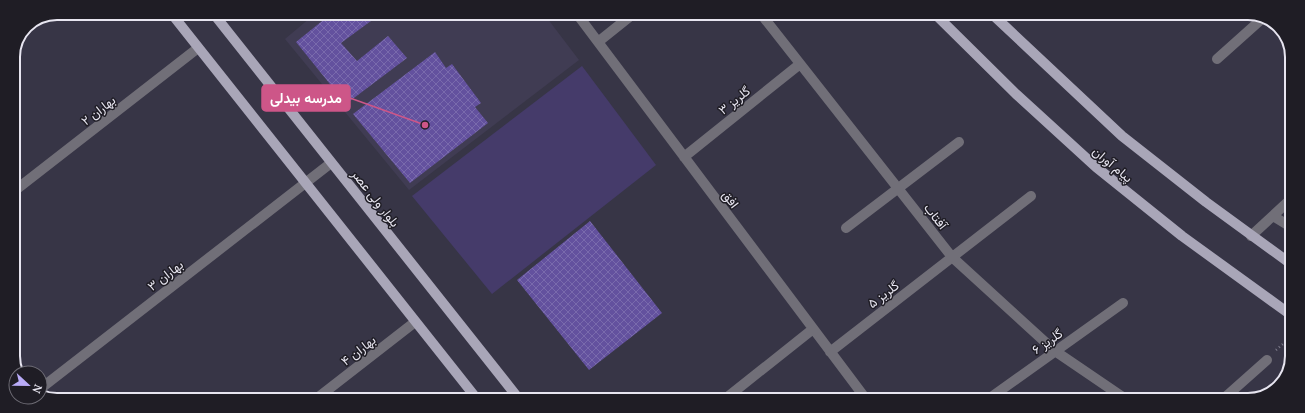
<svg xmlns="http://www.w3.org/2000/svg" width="1305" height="413" viewBox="0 0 1305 413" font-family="'PT Serif',Vazirmatn,serif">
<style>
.built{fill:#403c53}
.green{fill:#453b6a}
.building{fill:url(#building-cross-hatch)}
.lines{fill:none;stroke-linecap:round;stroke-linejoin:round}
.path{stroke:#7f7d8c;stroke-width:2.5;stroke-dasharray:1 3;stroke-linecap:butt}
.minor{stroke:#716f78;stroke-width:10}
.major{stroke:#a9a6b8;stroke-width:10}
.labels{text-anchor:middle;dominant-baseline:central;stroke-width:3;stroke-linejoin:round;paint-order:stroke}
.street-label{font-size:13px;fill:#e7e5f0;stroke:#1f1d25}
.rim{fill:none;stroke:#e7e5f0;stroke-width:2}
.leader{fill:none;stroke:#cd5688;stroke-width:1.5}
.callout-dot{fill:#cd5688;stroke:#1f1d25;stroke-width:1.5}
.callout{fill:#cd5688;stroke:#cd5688;stroke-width:1.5}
.callout-label{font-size:14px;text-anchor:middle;font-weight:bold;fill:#fff}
</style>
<defs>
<pattern id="building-cross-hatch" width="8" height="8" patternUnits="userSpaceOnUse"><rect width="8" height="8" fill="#63519e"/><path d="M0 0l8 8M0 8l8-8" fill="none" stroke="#796aac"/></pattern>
</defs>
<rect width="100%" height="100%" fill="#373546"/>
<path class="built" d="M316,13L544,14L579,60L409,190L285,39Z"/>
<path class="green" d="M582,66L656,165L492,294L412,196Z"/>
<path class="building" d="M332,13H371L375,18L341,43L357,61L388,36L407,58L346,104L296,42Z
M435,52L446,68L452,64L481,103L475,107L488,123L410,183L353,114Z
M590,221L662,313L589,370L517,280Z"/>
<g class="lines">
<path class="path" d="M1276,350L1291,337"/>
<path class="minor" d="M577,14L866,399
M761,14L952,257L1055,351L1127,400
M598,42L633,14
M1217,59L1264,17
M684,157L800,64
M13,192L198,48
M1273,216L1291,227
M846,228L959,142
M1251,236L1291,199
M830,352L1031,196
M40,389L331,163
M316,399L415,322
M725,399L813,329
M987,400L1123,303
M1222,400L1267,360"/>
<path class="major" d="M171,13L477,399
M213,13L519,399
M935,14L1016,94L1096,167L1182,236L1291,315
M992,14L1122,136L1206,202L1291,264"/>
</g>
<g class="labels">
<g class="street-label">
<text transform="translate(734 100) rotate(-39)">گلریز ۳</text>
<text transform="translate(98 110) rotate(-38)">بهاران ۲</text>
<text transform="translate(1113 164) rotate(40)">پیام آوران</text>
<text transform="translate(376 198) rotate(52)">بلوار ولی عصر</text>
<text transform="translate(731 199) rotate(53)">افق</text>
<text transform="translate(936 216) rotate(52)">آفتاب</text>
<text transform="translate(165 275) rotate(-38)">بهاران ۳</text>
<text transform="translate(883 294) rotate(-38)">گلریز ۵</text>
<text transform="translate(1047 341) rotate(-35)">گلریز ۶</text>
<text transform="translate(358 350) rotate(-38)">بهاران ۴</text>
</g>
</g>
<path d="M0 0H1305V413H0ZM57 20H1248A37 37 0 0 1 1285 57V356A37 37 0 0 1 1248 393H57A37 37 0 0 1 20 356V57A37 37 0 0 1 57 20Z" fill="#1f1d25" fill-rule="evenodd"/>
<path class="rim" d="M57 20H1248A37 37 0 0 1 1285 57V356A37 37 0 0 1 1248 393H57A37 37 0 0 1 20 356V57A37 37 0 0 1 57 20Z"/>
<path class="leader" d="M425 125L350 98"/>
<circle class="callout-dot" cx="425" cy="125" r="4"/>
<rect class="callout" x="262" y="85" width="88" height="26" rx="4"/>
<g class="callout-label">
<text x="306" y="103">مدرسه بیدلی</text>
</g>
<g transform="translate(28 385) rotate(112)"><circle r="19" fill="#1f1d25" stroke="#6f6d76"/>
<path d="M0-3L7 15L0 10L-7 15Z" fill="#b9abf7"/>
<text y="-6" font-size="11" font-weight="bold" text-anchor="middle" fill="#e7e5f0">N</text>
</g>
</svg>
